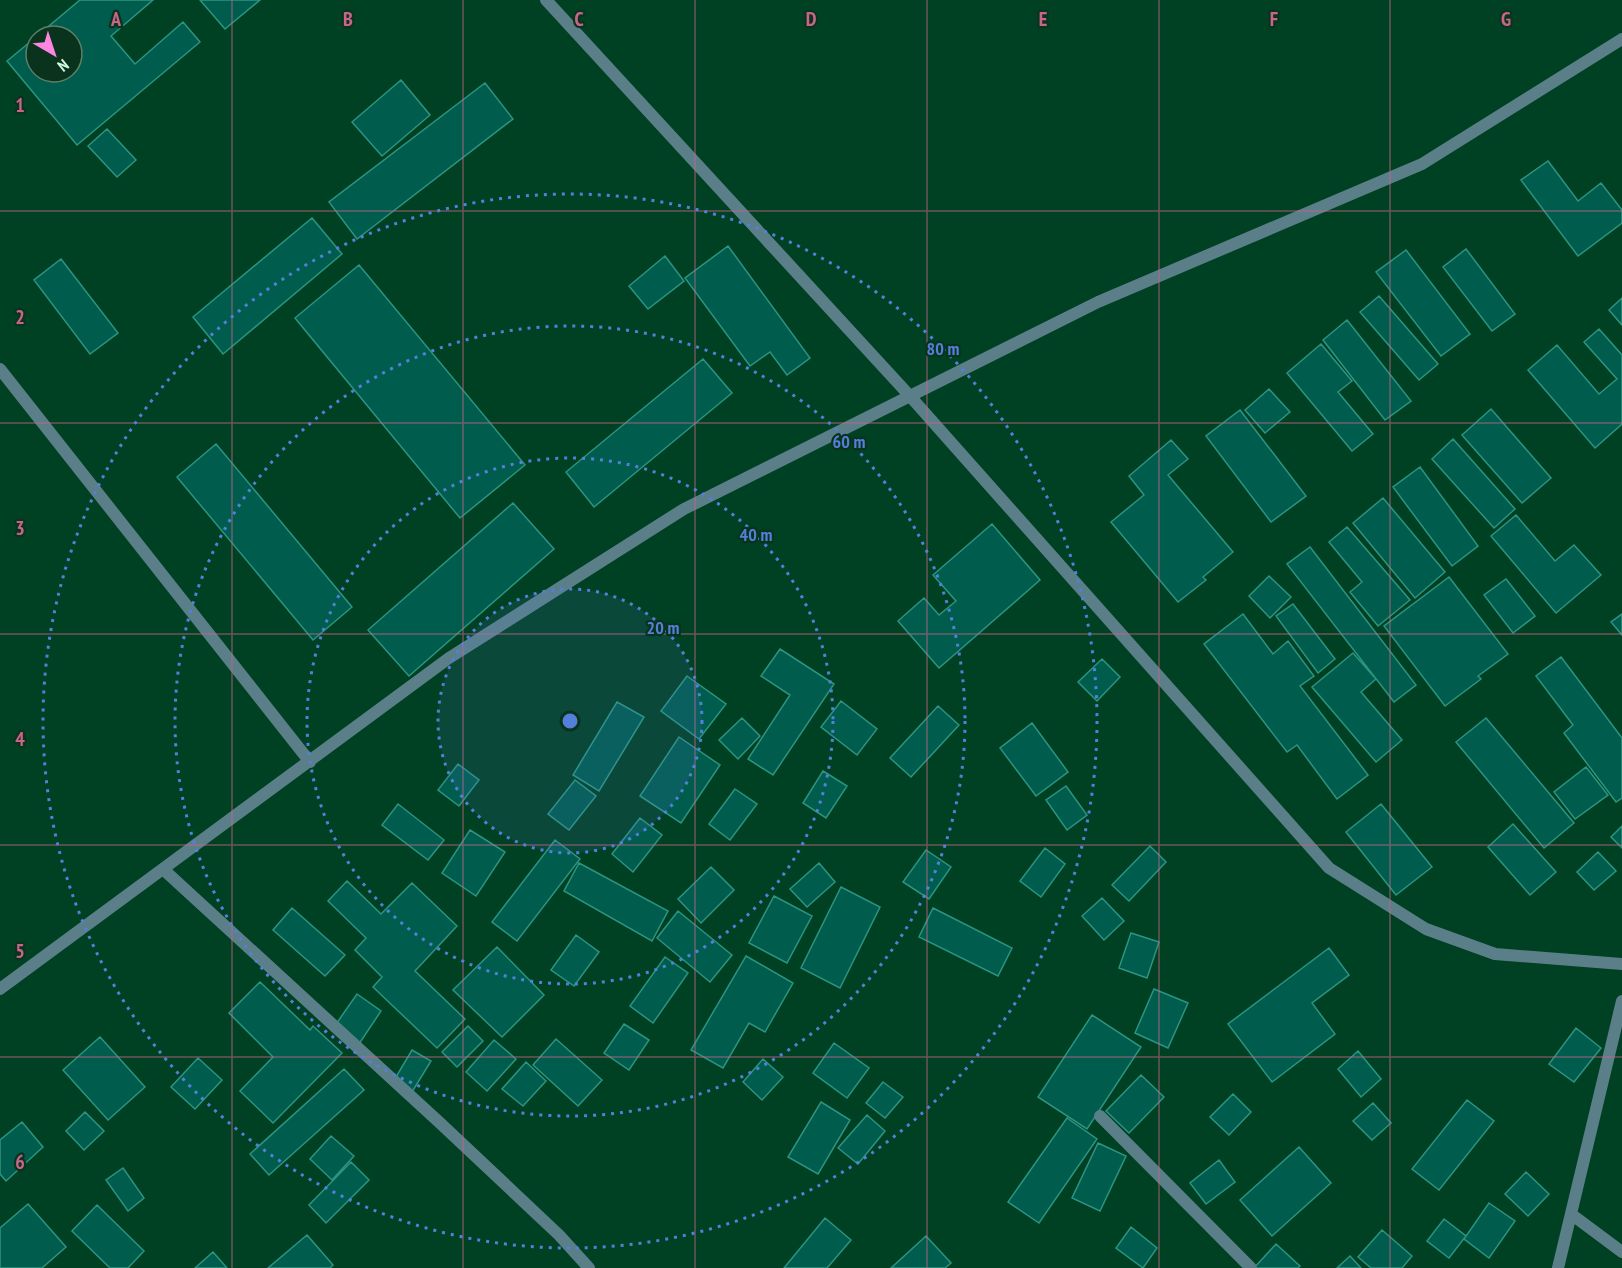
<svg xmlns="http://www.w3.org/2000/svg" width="1622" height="1268" viewBox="0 0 1622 1268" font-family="'PT Sans Narrow',sans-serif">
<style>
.building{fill:#005c4d;stroke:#2c9480;stroke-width:1.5}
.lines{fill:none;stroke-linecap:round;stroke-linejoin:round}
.minor{stroke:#5a7f89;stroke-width:12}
.grid{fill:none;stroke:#c76689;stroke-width:1.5;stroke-opacity:0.55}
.ring{fill:none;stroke:#5380da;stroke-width:3;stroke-dasharray:3 6}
.grid-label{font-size:20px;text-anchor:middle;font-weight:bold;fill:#c76689;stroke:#0a331e;stroke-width:4.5;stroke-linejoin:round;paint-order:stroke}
.centre{fill:#5380da;stroke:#0a331e;stroke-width:3}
.ring-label{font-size:18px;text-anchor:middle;font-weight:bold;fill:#5380da;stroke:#0a331e;stroke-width:4.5;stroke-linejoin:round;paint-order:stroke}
</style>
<rect width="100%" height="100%" fill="#004023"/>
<path class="building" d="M80,0H153L111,36L135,64L183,22L200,42L77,145L7,61L36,37V72H72V36H37Z
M200,0H260L225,29Z
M401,80L430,115L382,156L352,122Z
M485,83L513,119L357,239L329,202Z
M107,129L136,160L117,177L88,146Z
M1548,161L1578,201L1601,183L1622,210V223L1578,256L1521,180Z
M312,218L342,254L223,354L193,317Z
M728,246L810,358L787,375L770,352L750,366L685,278Z
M1466,249L1515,314L1492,331L1443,267Z
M1406,250L1470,334L1441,356L1376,272Z
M665,256L684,281L648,309L629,286Z
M61,259L118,333L90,354L34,280Z
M359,265L525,465L460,518L295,318Z
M1379,296L1438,364L1419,380L1360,312Z
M1622,298V325L1609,310Z
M1347,320L1411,401L1385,420L1323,340Z
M1599,329L1622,355V424L1595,448L1528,370L1557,345L1599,394L1617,379L1584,342Z
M1321,344L1352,381L1338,392L1373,434L1352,451L1287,373Z
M703,359L732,393L594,507L566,472Z
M1269,389L1290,412L1265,433L1245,410Z
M1491,409L1551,478L1522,503L1462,435Z
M1240,410L1306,496L1271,522L1206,436Z
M1453,439L1515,509L1494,528L1432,459Z
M1171,440L1188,459L1168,475L1233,552L1203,577L1206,580L1178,602L1111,522L1144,495L1129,476Z
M216,444L352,607L313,640L177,477Z
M1420,467L1478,546L1452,566L1393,487Z
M1383,498L1445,572L1415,598L1353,523Z
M513,503L554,549L409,676L368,630Z
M1516,515L1555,561L1574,545L1601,575L1556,613L1491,536Z
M992,524L1040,580L939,668L898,621L924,598L939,615L956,601L933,575Z
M1347,527L1410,600L1378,626L1350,592L1362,582L1329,542Z
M1310,547L1416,685L1394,702L1287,564Z
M1269,576L1291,597L1270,618L1249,596Z
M1449,577L1508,654L1478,676L1481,679L1445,706L1384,626Z
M1506,579L1535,616L1513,633L1484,595Z
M1293,604L1335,659L1318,673L1276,616Z
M1243,614L1273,654L1288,641L1314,676L1300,686L1368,775L1337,799L1297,745L1287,752L1204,644Z
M1622,614V635L1611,622Z
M780,649L834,684L773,775L748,759L790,695L761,676Z
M1353,653L1376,679L1361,692L1402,740L1376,762L1312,687Z
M1561,657L1622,738V798L1616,802L1564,733L1573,725L1536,676Z
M1102,659L1120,677L1097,701L1078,682Z
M687,676L726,704L699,739L661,711Z
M841,701L877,729L857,755L821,727Z
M617,702L644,717L599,791L573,775Z
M938,706L959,725L911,777L890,758Z
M742,718L760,736L738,759L719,740Z
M1486,718L1574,823L1544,848L1456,742Z
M1032,723L1068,772L1036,796L1000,748Z
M679,737L720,765L681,823L640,796Z
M458,764L479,780L459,806L438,790Z
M1586,767L1608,795L1575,819L1554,792Z
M823,771L847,786L826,818L803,803Z
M575,780L596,796L569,830L548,814Z
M1066,786L1087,815L1067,830L1046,800Z
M735,789L757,804L730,840L709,824Z
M398,804L444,840L428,860L382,825Z
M1381,804L1432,867L1396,895L1346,832Z
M640,818L662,835L633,872L612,854Z
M1513,824L1556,872L1530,895L1488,847Z
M1622,826V848L1611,837Z
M470,830L505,852L476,896L442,873Z
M555,840L580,859L517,941L492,922Z
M1150,846L1166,862L1129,901L1112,885Z
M1045,848L1065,864L1041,897L1020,881Z
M926,850L951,867L929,899L903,882Z
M1598,852L1616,871L1594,890L1577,872Z
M579,863L668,911L652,941L564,891Z
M819,863L835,882L807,907L790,889Z
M711,867L734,890L701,923L678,899Z
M347,881L381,914L412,883L457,926L415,971L465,1019L437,1048L373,987L382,977L355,950L366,938L328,901Z
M841,887L880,907L840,988L801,968Z
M774,896L812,916L787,963L749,943Z
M1102,898L1124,921L1104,940L1082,916Z
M292,908L345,955L325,976L273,930Z
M933,908L1012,948L998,976L919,937Z
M678,911L732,955L710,982L657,938Z
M1131,933L1159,942L1147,978L1119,968Z
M576,935L599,952L574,986L551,970Z
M497,947L544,995L502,1037L453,990Z
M1329,948L1349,975L1312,1003L1335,1034L1272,1082L1228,1024Z
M746,956L793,983L765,1032L749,1023L723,1068L691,1050Z
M665,957L688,973L653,1023L630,1006Z
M260,982L310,1030L313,1026L342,1053L273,1123L240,1091L273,1057L229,1013Z
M1154,989L1188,1003L1168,1048L1135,1033Z
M357,994L381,1011L359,1044L334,1027Z
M1092,1015L1141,1047L1087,1129L1038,1097Z
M624,1024L649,1040L629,1070L604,1053Z
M468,1026L483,1041L457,1067L442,1052Z
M1576,1028L1601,1048L1574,1082L1549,1064Z
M100,1037L145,1087L108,1120L63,1070Z
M556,1039L602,1080L578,1106L533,1065Z
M494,1040L516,1059L487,1091L466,1072Z
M834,1043L869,1068L847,1098L813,1073Z
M412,1050L431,1061L412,1092L393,1082Z
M1358,1051L1381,1079L1361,1097L1338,1069Z
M198,1058L222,1080L195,1109L171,1087Z
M763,1059L783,1077L762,1100L743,1082Z
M526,1062L546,1081L523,1106L502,1089Z
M344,1069L364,1090L269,1175L250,1154Z
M1141,1075L1164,1097L1129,1133L1106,1111Z
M883,1082L903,1097L885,1118L866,1103Z
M1233,1094L1251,1112L1229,1135L1210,1117Z
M1467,1100L1494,1121L1439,1190L1412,1169Z
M821,1102L850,1120L818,1174L788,1157Z
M1373,1103L1391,1123L1372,1140L1353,1121Z
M85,1112L104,1131L84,1150L66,1131Z
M867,1115L885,1131L858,1164L838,1148Z
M1067,1118L1097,1139L1039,1223L1008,1202Z
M22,1122L43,1147L6,1181L0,1174V1140Z
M331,1136L354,1156L332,1180L310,1159Z
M1098,1143L1126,1156L1100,1211L1072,1198Z
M1299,1147L1331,1183L1272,1236L1240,1200Z
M1219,1160L1235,1182L1206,1204L1190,1183Z
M351,1162L369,1180L326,1223L309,1205Z
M123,1168L144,1198L128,1211L106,1180Z
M1526,1172L1549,1194L1528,1216L1505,1194Z
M1489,1203L1515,1221L1489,1258L1464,1239Z
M28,1204L66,1247L42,1268H0V1228Z
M97,1205L144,1251L128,1268H110L72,1231Z
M825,1218L851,1240L827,1268H784Z
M1444,1219L1466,1236L1449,1258L1427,1241Z
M1131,1227L1157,1248L1143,1268L1116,1248Z
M1382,1230L1412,1256L1402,1268H1371L1358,1257Z
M307,1235L333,1265L330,1268H268Z
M926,1236L951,1263L945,1268H891Z
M1276,1244L1300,1266L1298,1268H1254Z
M213,1252L227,1268H195Z
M1350,1256L1361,1268H1337Z"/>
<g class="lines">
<path class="minor" d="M546,0L909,395L1329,868L1426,929L1495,954L1622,964
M0,369L310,762
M164,870L439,1122L559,1235L589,1268
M0,989L449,658L684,509L1098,302L1422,164L1622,39
M1100,1116L1251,1268
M1571,1214L1622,1252
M1558,1268L1622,1001"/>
</g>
<path class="grid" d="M232,0V1268M463,0V1268M695,0V1268M927,0V1268M1159,0V1268M1390,0V1268M0,211H1622M0,423H1622M0,634H1622M0,845H1622M0,1057H1622"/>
<circle cx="570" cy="721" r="132" fill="#5380da" fill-opacity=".12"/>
<g class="ring">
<circle cx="570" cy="721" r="132"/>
<circle cx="570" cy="721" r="263"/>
<circle cx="570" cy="721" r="395"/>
<circle cx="570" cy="721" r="527"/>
</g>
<g class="grid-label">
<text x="116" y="26">A</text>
<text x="348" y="26">B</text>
<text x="579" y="26">C</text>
<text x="811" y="26">D</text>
<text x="1043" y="26">E</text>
<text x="1274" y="26">F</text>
<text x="1506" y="26">G</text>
<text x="20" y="112">1</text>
<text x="20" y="324">2</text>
<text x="20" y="535">3</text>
<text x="20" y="746">4</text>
<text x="20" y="958">5</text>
<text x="20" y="1169">6</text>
</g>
<circle cx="570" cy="721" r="9" class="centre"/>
<g class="ring-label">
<text x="943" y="355">80 m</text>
<text x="849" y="448">60 m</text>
<text x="756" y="541">40 m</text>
<text x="663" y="634">20 m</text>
</g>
<g transform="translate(54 54) rotate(141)"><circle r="28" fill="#0a331e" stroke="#5a816b" stroke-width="1.5"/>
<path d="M0-4.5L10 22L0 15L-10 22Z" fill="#fe86e1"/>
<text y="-9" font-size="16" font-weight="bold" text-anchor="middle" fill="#d1f6de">N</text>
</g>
</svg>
